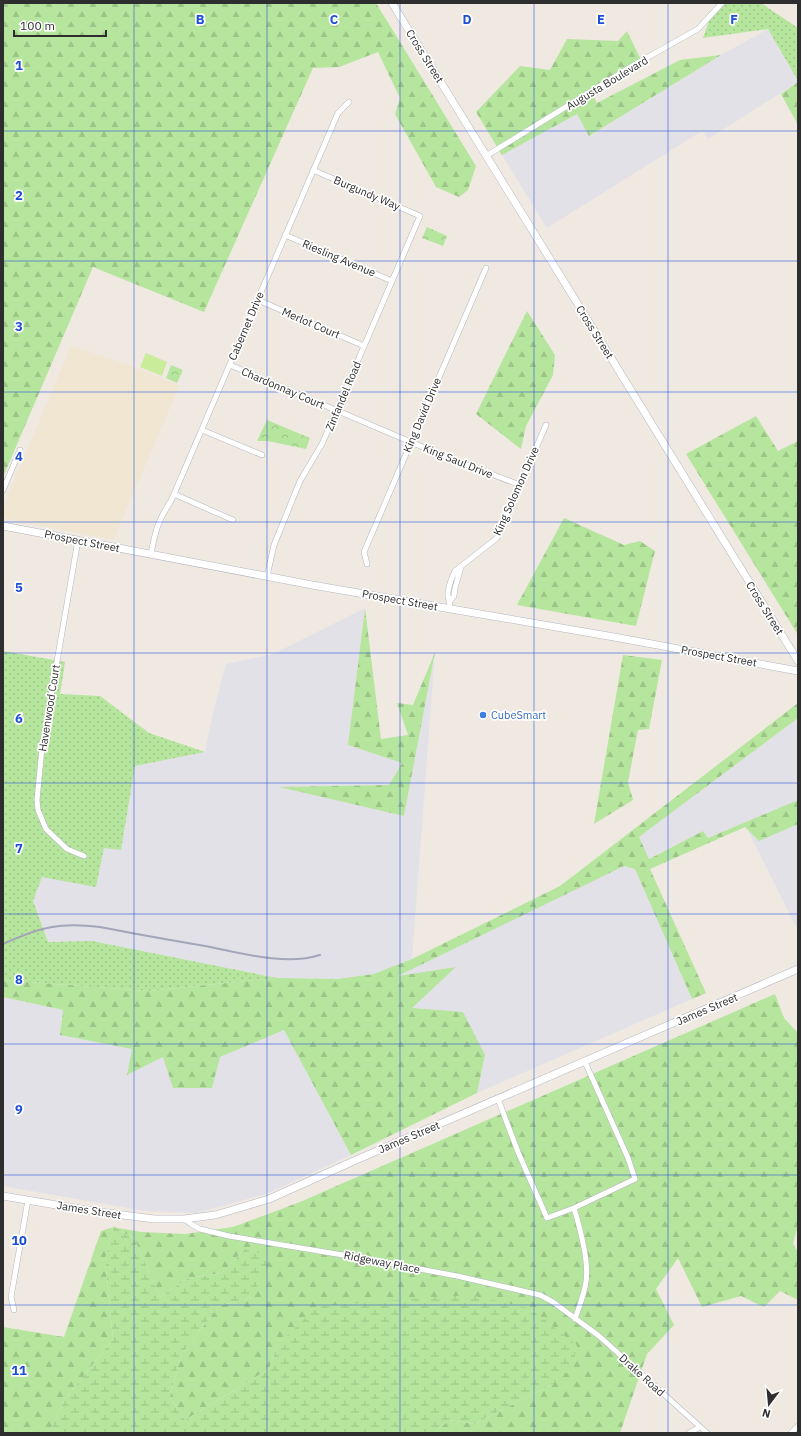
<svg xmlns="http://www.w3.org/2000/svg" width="801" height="1436" viewBox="0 0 801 1436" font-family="'IBM Plex Sans',sans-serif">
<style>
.industrial{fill:#e3e1e8}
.education{fill:#f0e6d1}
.grass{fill:url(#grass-dots)}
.forest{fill:url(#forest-firs)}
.wetland{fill:url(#wetland-marsh)}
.park{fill:url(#park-crowns)}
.pitch{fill:#c9ec9a}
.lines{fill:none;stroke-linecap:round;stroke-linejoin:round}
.street-casing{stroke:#b4b7c1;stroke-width:6}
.secondary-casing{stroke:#b4b7c1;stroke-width:8}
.street{stroke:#fff;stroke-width:5}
.secondary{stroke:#fff;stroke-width:7}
.rail{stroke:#a3a6b8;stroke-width:2}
.grid{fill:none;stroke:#1d4ed8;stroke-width:1;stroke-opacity:0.55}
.shop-dot{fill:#3f7fe0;stroke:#fff;stroke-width:1.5}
.labels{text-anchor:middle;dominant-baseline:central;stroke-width:3.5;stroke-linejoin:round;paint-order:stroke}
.street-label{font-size:11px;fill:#2e2e2e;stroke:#fff}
.shop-label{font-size:11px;fill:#366cbe;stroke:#fff;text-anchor:start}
.grid-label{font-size:13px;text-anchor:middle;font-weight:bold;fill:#1d4ed8;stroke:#fff;stroke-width:3.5;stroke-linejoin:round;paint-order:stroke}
</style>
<defs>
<pattern id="grass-dots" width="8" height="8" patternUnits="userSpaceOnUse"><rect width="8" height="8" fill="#b6e59e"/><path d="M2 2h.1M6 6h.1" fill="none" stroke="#9dc588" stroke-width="1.8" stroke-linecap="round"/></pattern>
<pattern id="forest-firs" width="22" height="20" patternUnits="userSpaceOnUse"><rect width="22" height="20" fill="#b6e59e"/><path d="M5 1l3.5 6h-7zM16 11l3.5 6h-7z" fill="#9dc588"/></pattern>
<pattern id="wetland-marsh" width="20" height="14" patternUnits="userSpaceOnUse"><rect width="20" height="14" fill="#b6e59e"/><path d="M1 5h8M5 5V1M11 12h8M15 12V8" fill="none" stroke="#9dc588"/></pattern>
<pattern id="park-crowns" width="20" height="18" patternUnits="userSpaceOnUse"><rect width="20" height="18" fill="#b6e59e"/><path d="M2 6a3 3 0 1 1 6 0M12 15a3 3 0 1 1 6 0" fill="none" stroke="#9dc588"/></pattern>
</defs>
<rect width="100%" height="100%" fill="#efe9e1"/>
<path class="industrial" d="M768,29L798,82L708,139L702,131L547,228L502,155L577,114L590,136L721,55Z
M365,608L348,745L402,763L389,785L282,787L404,816L435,652L412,959L624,866L635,869L692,999L477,1093L485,1055L412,1008L455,967L396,977L374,974L337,979L277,978L92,941L48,942L33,901L42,876L96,886L104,847L121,850L135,766L205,752L213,712L226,664L273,654Z
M798,718V800L708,838L703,831L648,859L639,837Z
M798,824V931L746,827L759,841Z
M3,997L63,1010L60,1035L132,1049L127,1074L163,1057H220L284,1030L351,1155L266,1194L196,1213L145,1211L3,1186Z"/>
<path class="education" d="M71,346L137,368L179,386L113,540L3,518V508Z"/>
<path class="grass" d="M722,3H761L798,28V81L768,29L703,38L711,15Z
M3,651L65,662L60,694L100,696L149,733L205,752L135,766L121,850L104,848L96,887L42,877L33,901L48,942L92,941L277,978L148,991L3,980Z"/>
<path class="forest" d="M3,3H376L476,166L468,190L459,197L436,187L395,114L400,98L378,52L339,67L313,68L204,312L93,267L3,477Z
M627,31L641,60L591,91L597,103L680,60L721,55L589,136L577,114L502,155L476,112L520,66L550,70L567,39L618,41Z
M798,82V125L781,94Z
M527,311L555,355L553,375L526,426L521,449L476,414Z
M756,416L778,451L798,441V635L686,454Z
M564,518L624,545L640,541L655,551L636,626L517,605Z
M365,608L381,739L408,735L397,703L413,705L435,652L404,816L279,787L389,785L402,763L348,745Z
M623,655L662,660L649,729L638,730L628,782L633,800L594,824Z
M798,703V718L639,837L649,859L703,831L708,838L798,800V824L759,841L745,827L650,869L706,993L692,999L635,869L624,866L398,976L456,967L412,1008L463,1012L485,1055L477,1093L351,1155L284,1030L220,1057L212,1088H173L163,1057L127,1075L132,1049L60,1035L63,1010L3,997V980L148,991L277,978L337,979L374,974L412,959L560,886Z
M775,994L784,1018L798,1033V1225L793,1244L798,1252V1300L780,1291L764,1307L741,1296L702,1307L678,1258L656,1289L674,1325L647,1354L620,1433H435L449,1420L474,1424L553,1384L278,1344L269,1369L185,1420L170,1397L181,1355L219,1306L252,1297L245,1249L222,1273L188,1278L160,1297L135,1240L118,1228L141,1232L185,1234L233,1227L300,1202Z
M114,1227L105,1259L113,1339L65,1399L48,1433H3V1327L64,1337L101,1231Z"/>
<path class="wetland" d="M114,1227L118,1228L135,1240L160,1297L188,1278L222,1273L245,1249L271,1256L252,1297L219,1306L181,1355L170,1397L185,1420L269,1369L278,1344L318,1306L470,1295L529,1308L577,1345L572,1368L553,1384L474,1424L449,1420L435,1433H48L65,1399L113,1339L105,1259Z"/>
<path class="park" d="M427,227L447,236L443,246L422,238Z
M171,365L183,370L177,383L166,378Z
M267,420L310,438L306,449L268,441H257Z"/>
<path class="pitch" d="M146,353L167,362L162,376L140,367Z"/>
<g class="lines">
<defs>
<path id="street" d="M486,156L634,65L698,29L722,3
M285,235L392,281
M258,300L364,346
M230,365L439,454L520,485
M202,430L262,455
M3,490L20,450
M174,494L233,520
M78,540L42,748L37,800L38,810L46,829L67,849L84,856
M151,554C155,532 158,520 171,501L338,113L349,102
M367,564L364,552L486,268
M267,576L274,545L283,523L300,481L322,444L420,216L313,170
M450,601L454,596L455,588L461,567
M450,609C450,604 449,601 448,596C447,588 452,578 455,571L497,538L546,425
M498,1099L518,1152L547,1218L574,1208
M184,1219L191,1224L200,1229L229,1236L361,1258L457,1276L540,1295L553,1302L599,1336L707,1433
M14,1310L11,1297L28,1200
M575,1319C579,1307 584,1295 586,1282C589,1263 580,1228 574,1208L635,1179L628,1158L585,1062
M689,1433L700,1427
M791,1433L798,1426"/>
<path id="secondary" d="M392,3L798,661
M3,526L312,585L614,637L798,671
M3,1196L92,1211L154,1219H184L215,1215L229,1211L269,1199L356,1160L798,969"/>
</defs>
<use href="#street" class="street-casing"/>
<use href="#secondary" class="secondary-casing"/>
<use href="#street" class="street"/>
<use href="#secondary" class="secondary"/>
<path class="rail" d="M3,944C40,927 60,922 100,927C135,934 170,940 205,946C240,953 286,966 320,955"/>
</g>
<path class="grid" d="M134,3V1433M267,3V1433M400,3V1433M534,3V1433M668,3V1433M3,131H798M3,261H798M3,392H798M3,522H798M3,653H798M3,783H798M3,914H798M3,1044H798M3,1175H798M3,1305H798"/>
<circle class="shop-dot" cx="483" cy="715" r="4"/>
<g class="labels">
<g class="street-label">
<text transform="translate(425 56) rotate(58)">Cross Street</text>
<text transform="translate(607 83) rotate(-31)">Augusta Boulevard</text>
<text transform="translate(367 193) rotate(23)">Burgundy Way</text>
<text transform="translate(339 258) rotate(23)">Riesling Avenue</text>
<text transform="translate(311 323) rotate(23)">Merlot Court</text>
<text transform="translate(246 326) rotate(-67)">Cabernet Drive</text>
<text transform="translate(595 332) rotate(58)">Cross Street</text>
<text transform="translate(283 388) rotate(23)">Chardonnay Court</text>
<text transform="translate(343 396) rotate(-67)">Zinfandel Road</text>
<text transform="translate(422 415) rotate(-67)">King David Drive</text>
<text transform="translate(458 461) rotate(22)">King Saul Drive</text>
<text transform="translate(516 491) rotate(-66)">King Solomon Drive</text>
<text transform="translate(82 541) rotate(11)">Prospect Street</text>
<text transform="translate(400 600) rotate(10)">Prospect Street</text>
<text transform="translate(765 608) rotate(58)">Cross Street</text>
<text transform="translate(719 656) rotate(10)">Prospect Street</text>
<text transform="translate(49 708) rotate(-81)">Havenwood Court</text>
<text transform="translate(707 1009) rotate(-23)">James Street</text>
<text transform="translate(409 1137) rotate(-23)">James Street</text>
<text transform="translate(89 1210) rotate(9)">James Street</text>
<text transform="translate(382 1262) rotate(11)">Ridgeway Place</text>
<text transform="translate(642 1375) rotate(42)">Drake Road</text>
</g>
<g class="shop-label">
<text x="491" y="715">CubeSmart</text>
</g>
</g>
<g class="grid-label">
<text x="200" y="24">B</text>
<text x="334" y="24">C</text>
<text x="467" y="24">D</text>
<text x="601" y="24">E</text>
<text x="734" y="24">F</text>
<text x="19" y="70">1</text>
<text x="19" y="200">2</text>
<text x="19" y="331">3</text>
<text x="19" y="461">4</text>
<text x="19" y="592">5</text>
<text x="19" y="723">6</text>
<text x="19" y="853">7</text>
<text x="19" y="984">8</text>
<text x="19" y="1114">9</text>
<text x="19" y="1245">10</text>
<text x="19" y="1375">11</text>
</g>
<rect width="801" height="1436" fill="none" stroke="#2e2e2e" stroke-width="8"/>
<g transform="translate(769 1404) rotate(196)" stroke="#ffffff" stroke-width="3" paint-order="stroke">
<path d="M0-3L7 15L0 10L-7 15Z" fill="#2e2e2e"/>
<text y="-6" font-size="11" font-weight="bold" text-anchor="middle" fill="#2e2e2e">N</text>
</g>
<path d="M14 30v6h92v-6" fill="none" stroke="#2e2e2e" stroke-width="2"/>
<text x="20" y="30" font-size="12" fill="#2e2e2e" stroke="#ffffff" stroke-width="3" paint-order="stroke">100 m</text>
</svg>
